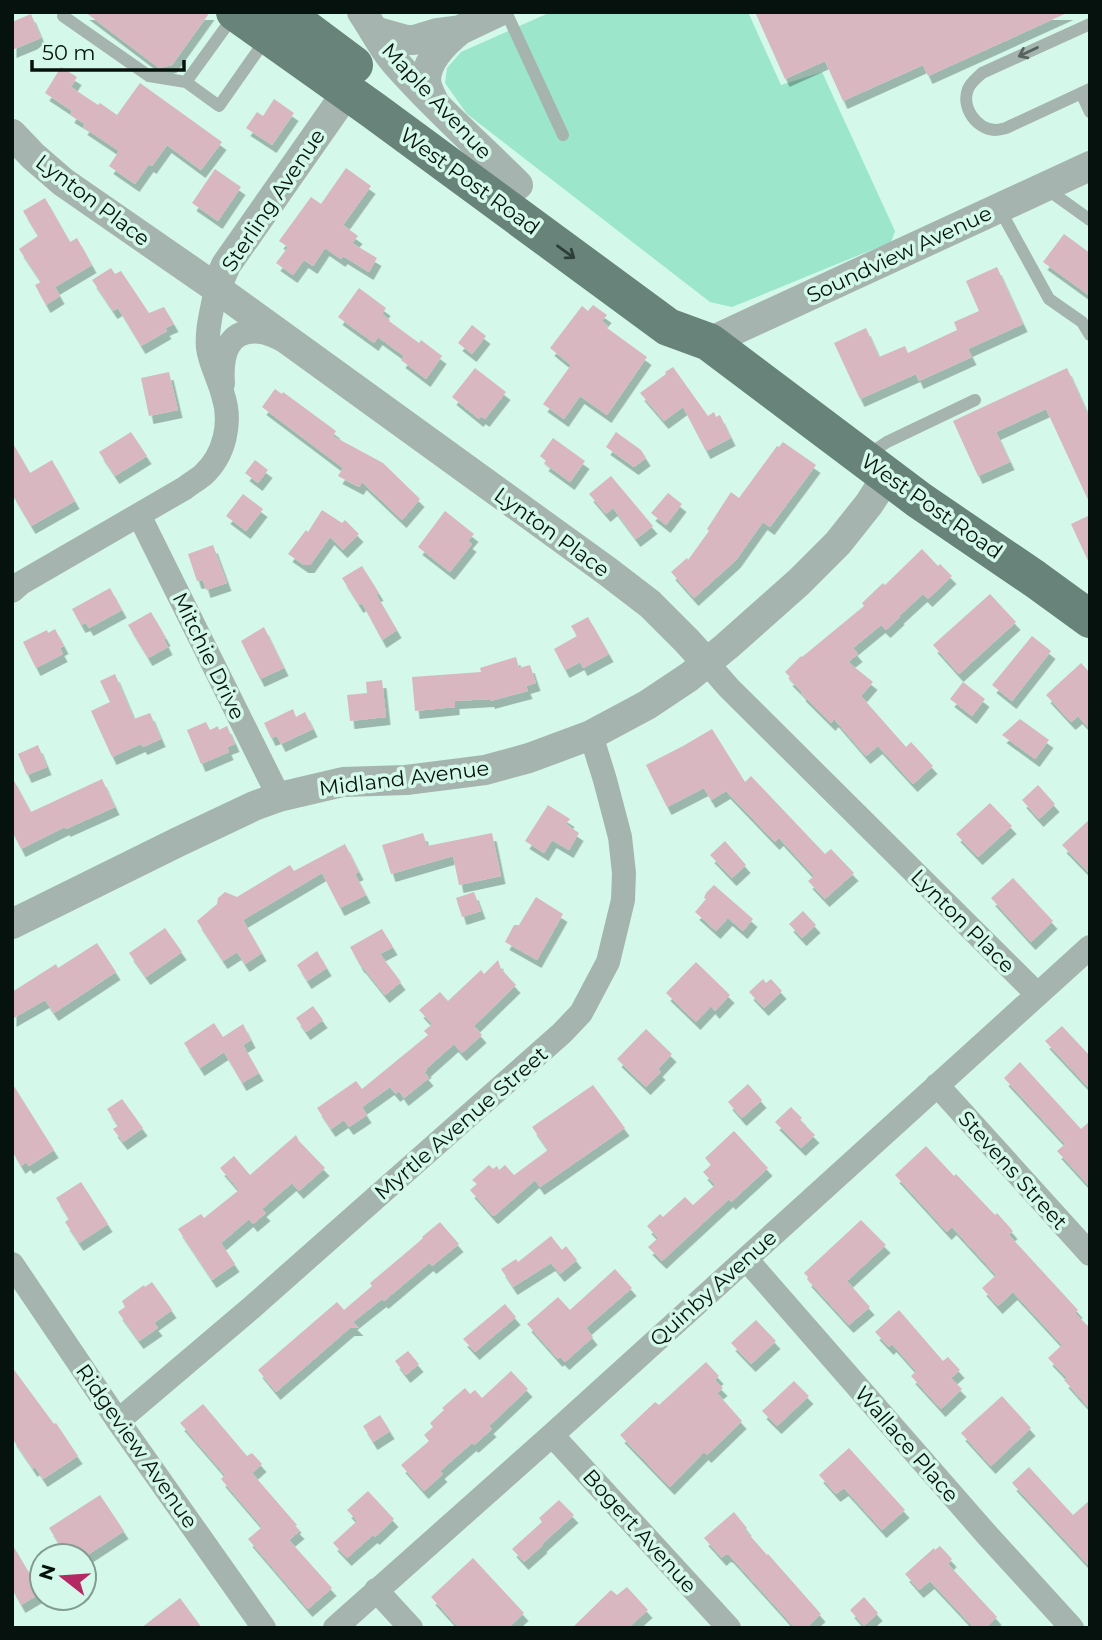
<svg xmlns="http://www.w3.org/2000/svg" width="1102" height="1640" viewBox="0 0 1102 1640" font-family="Montserrat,sans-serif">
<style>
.park{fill:#9ce6cc}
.building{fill:#d9b7c0;filter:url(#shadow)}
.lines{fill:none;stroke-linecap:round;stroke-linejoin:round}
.service{stroke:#a5b4ae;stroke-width:12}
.minor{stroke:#a5b4ae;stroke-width:24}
.tertiary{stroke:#a5b4ae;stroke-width:30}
.primary{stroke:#688379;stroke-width:38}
.oneway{stroke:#56635e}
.oneway2{stroke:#2d3f39}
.labels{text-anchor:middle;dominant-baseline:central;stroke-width:7;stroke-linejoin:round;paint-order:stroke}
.street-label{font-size:21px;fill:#06120e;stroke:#d4f8ea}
</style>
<defs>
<filter id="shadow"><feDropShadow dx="4.5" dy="8" stdDeviation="0" flood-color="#0004"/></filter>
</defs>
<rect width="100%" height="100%" fill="#d4f8ea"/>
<path class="park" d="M551,12H748L781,85L822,72L895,231L891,242L732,307L710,302L467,114L445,83L447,68L461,52Z"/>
<path class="building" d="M85,12H210L172,65L159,68Z
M755,12H1069L928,76L923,65L843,101L825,61L785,79Z
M31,14L41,38L12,50V22Z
M61,67L77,77L71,87L98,105L100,103L117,115L140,83L222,142L201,170L167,145L152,166L149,164L135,184L109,166L119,151L83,127L85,124L70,115L72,111L45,93Z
M274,99L294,113L272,145L246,128L257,112L263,116Z
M346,168L371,186L343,225L358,236L352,243L377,258L369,272L343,256L341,259L325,248L313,266L304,260L293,275L276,263L288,247L279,241L311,197L321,204Z
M215,169L241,187L218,221L192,203Z
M45,198L70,242L77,238L92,265L55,287L60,296L46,305L35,285L41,282L19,249L38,236L23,211Z
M1064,234L1090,253V296L1043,262Z
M997,267L1023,324L968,349L972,357L919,381L916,374L860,399L834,343L866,328L879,357L905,346L908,353L957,330L954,322L979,311L966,281Z
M111,268L115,274L121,271L149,313L164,307L174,324L165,328L167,331L141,346L118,308L113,311L92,280Z
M359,288L386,308L382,314L390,320L389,321L419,343L421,340L442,356L426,379L401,360L404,356L378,337L374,343L338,317Z
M593,305L607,315L602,321L608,326L607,328L647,357L607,415L580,396L564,419L543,404L571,365L550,348L582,306L588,311Z
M472,325L486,336L472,354L458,343Z
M673,367L708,416L714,412L716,417L720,415L731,438L706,451L683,407L664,421L640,393L666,374L665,372Z
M475,368L506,392L485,419L481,416L479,419L452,397Z
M1067,368L1090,419V504L1046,409L996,432L1010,462L978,476L953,421Z
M169,372L178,410L149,416L141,378Z
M275,389L282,394L283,392L336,431L333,436L383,463L420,499L402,520L362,482L359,487L338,476L343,468L262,407Z
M131,432L147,456L115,476L99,452Z
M616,432L641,450L646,458L634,467L606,447Z
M553,438L585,461L570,482L544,463L546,461L540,456Z
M12,442L30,473L52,460L75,501L31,526L12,494Z
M783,442L816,465L770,527L763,522L736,560L694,598L671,572L687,558L688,560L709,531L707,529L731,492L739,498L777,446L779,447Z
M255,460L268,470L258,483L245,473Z
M611,476L653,526L636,539L613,508L606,514L589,494Z
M668,493L682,504L666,525L651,513Z
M243,494L263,509L246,531L226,516Z
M322,510L342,523L345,520L359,534L343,550L330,537L310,565H304L288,554L306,530L308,532Z
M445,511L474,534L468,541L472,544L450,572L418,547Z
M1090,515V565L1071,524Z
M213,545L227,583L206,590L203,580L197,581L188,554Z
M922,549L938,566L940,564L952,576L928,599L923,594L899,616L900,617L886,630L881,625L853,648L858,654L848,662L873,682L861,696L906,747L911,742L933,766L913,784L878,746L866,756L834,719L831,723L801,693L802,692L788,678L790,677L785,672L801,656L802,657L864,606L862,603L883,583L885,585Z
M362,566L379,593L376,594L397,630L382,640L362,603L359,605L342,578Z
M110,588L122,610L89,628L86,623L81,625L72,609Z
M990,594L1016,622L959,674L933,645Z
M151,612L166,638L164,639L168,647L148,658L128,625Z
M588,617L609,654L583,668L580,662L565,670L554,649L577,636L571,626Z
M264,627L284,668L260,679L241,641Z
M55,629L64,646L60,648L63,654L36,668L23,642L47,630L48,633Z
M1032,636L1051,651L1012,701L992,685Z
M516,657L519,668L530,665L536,683L526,686L528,691L490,701V699L455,701V707L415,711L412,677L481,672L480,668Z
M1081,663L1090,673V729L1078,716L1071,722L1046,695Z
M115,674L134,719L150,713L161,739L143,747L141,744L112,757L91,711L110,702L100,681Z
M382,680L386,717L350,721L347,695L367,693L366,682Z
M963,682L985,699L972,716L950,699Z
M293,709L296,717L305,712L313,729L281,744L277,736L271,738L264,723Z
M1020,719L1049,740L1035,759L1002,735Z
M206,722L210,730L218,726L219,730L227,726L235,744L227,747L229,752L201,764L187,730Z
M712,729L745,782L751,776L825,854L831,849L854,873L825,899L808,881L814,876L779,838L775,842L726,791L711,800L704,788L667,807L646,765L683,746Z
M38,745L47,767L27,775L18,754Z
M12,777L31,812L102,779L115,807L66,829L65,827L21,849L12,831Z
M1038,785L1055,804L1039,819L1022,800Z
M990,803L1012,826L978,857L956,834Z
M548,805L570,819L566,824L579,833L569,850L552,840L544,853L525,841Z
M1090,819V874L1062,845Z
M423,833L427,846L492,833L501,876L459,885L453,856L391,874L382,845Z
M725,841L746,865L732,878L710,855Z
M345,844L359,872L355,874L366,895L340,908L322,873L243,920L262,953L245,964L237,952L223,961L197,921L217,904L218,898L225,892L237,897L290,865L294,871Z
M1013,878L1053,921L1031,942L991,898Z
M714,885L753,919L743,931L728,918L716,931L695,912L706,899L704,898L706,893Z
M474,892L481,911L462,917L456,898Z
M536,897L563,914L537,960L505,942L514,925H519Z
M803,911L816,925L802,938L789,924Z
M165,928L182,952L146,977L129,953Z
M382,929L393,947L380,954L401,982L385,995L361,965H360L350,947Z
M97,943L116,972L54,1013L45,1000L12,1019V992L56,964L58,968Z
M317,951L327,968L307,981L297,965Z
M498,960L501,969L516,985L474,1026L482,1035L462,1053L454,1044L426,1069L427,1070L424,1072L429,1078L404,1098L399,1091L396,1094L390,1087L362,1107L367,1115L349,1127L344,1120L331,1129L317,1108L356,1081L362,1089L428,1035L424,1031L432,1024L419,1010L440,992L448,1001L481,970L484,974Z
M696,962L730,995L715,1011L711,1006L696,1022L666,993Z
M763,979L766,983L771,979L782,991L764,1008L749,992Z
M313,1006L323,1020L306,1032L296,1018Z
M214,1023L223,1037L243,1024L251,1040L243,1045L259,1073L242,1083L224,1052L200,1068L184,1043Z
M1062,1026L1090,1056V1089L1045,1041Z
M646,1029L672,1054L658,1069L661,1072L646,1087L617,1059Z
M1020,1062L1081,1129L1090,1121V1187L1057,1151L1065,1144L1004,1078Z
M12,1083L54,1150L29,1166L26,1162L21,1166L12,1151Z
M748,1084L762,1100L742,1118L728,1102Z
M593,1085L625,1128L540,1187L535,1180L494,1216L492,1215L470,1190L477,1184L472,1180L489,1165L493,1169L497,1166L499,1170L505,1165L514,1175L548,1150L532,1127Z
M122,1099L143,1128L123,1142L113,1129L118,1126L107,1109Z
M791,1107L802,1118L800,1120L815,1135L801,1148L775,1122Z
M734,1131L768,1168L731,1202L729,1199L662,1261L648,1247L658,1238L647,1226L660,1214L663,1217L685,1197L693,1205L715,1185L703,1172L711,1165L705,1158Z
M296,1135L299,1141L325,1168L299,1191L292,1183L262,1209L266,1213L253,1224L249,1219L221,1243L235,1264L212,1280L178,1229L201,1214L204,1218L239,1190L220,1168L234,1156L250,1175Z
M926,1146L954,1176L956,1174L995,1215L997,1213L1013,1231L1009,1235L1078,1310L1075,1313L1090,1328V1409L1064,1380L1067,1378L1048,1358L1062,1345L1013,1292L998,1306L982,1288L996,1275L952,1227L947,1232L895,1175Z
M81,1182L108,1224L79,1243L65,1222L69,1219L56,1198Z
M861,1220L886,1245L847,1281L870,1307L849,1325L807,1279L808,1277L804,1273Z
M440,1222L459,1244L432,1266L429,1263L384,1301L382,1299L353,1322L359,1328H350L276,1392L258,1370L337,1302L344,1310L372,1286L370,1283L414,1246L423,1238L422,1237Z
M551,1236L562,1250L566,1246L577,1260L560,1274L551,1263L513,1287L501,1269L516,1259L518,1262Z
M615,1269L632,1288L586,1328L593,1337L565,1362L560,1357L558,1359L527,1324L558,1297L570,1310Z
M152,1282L172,1310L154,1323L158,1328L139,1341L118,1312L125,1307L122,1301L144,1285L145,1287Z
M505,1304L516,1317L475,1352L463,1339Z
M899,1310L943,1361L948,1357L960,1370L951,1378L962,1389L941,1409L911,1376L916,1371L892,1344L889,1347L875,1332Z
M756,1320L776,1341L751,1364L731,1343Z
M408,1351L419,1364L406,1375L395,1361Z
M706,1362L719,1376L715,1380L723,1388L717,1393L742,1421L707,1455L704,1452L670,1487L620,1435L653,1404L655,1402L659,1405Z
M12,1367L54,1424L56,1423L78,1456L43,1479L35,1467L33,1469L12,1438Z
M511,1371L528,1389L489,1426L492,1429L474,1445L472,1443L440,1471L443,1474L424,1491L401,1465L429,1441L424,1435L433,1427L430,1423L444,1410L442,1408L465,1388L470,1394L475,1390L482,1398Z
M794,1381L809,1396L777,1426L762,1411Z
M1002,1396L1031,1428L991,1466L961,1433Z
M203,1404L247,1456L252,1453L262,1464L252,1473L297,1525L295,1526L300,1531L289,1540L332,1588L308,1609L248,1539L262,1527L221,1479L225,1475L180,1423Z
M380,1415L390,1431L373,1442L363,1426Z
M849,1448L905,1510L882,1530L844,1488L836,1494L819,1475Z
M1029,1467L1073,1515L1090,1500V1567L1012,1483Z
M368,1491L394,1519L375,1537L373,1535L347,1558L333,1543L357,1521L347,1510Z
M100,1495L124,1531L86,1556H67L49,1528Z
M559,1500L574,1515L542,1544L543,1545L524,1562L512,1549L542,1522L539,1518Z
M734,1512L747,1528L745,1530L767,1555L768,1554L821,1614L806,1628H795L729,1555L726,1554L722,1558L704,1538Z
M12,1544L41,1593L21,1605L12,1589Z
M940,1546L952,1559L948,1564L997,1617L986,1628H974L930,1581L919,1590L905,1574L934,1548L935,1550Z
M473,1558L524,1613L508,1628H459L431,1597Z
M627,1587L648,1610L628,1628H572L611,1590L617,1595Z
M864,1597L878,1613L864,1626L850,1610Z
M180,1598L202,1628H141Z"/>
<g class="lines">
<path class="service" d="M506,12L563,135
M63,16L149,76L186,82L219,106L266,39
M1090,24L982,73C977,78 971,82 968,89C961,107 976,129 995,130C999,130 1002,129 1006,128L1090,89
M186,82L233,17
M1081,93L1090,112
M1044,187L1090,220
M999,208L1049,299L1082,322L1090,335
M866,456L887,442L975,400"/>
<path class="minor" d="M223,384C221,357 226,327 262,332C269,333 276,337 283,340
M139,515L279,797
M12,591L21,583L185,488C191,483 197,480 203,475C225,455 232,422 223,395C219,379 210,364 208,348C206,329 213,307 216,288
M707,663L729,688L1037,994
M937,1085L1090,1254
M746,1259L988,1536L1072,1628
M12,1264L118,1421L264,1628
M118,1421L250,1309L562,1033L581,1013L608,962L623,900L624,873L620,837L605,780L591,735
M552,1435L729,1628
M376,1590L411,1628
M335,1628L552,1435L1090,947"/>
<path class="tertiary" d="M362,12C373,28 382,47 395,62C433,106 477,144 518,185
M374,31L406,40H414L437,33L460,30L498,12
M434,102C431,96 427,88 426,81C426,60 445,42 460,30
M12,134L33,156L63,182L216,288L607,571L650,604L686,640L707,663
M216,288L226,265L347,92L339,72
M709,342L1090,166
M12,924L178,842L254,806L279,797L343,782L406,780L485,770L529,758L591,735L647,705L689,677L727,646L799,582L838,543L869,504L887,476"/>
<path class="primary" d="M235,12L373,110L668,327L709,342L919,500L1035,579L1090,619
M283,12L354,65"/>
</g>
<defs><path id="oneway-shaft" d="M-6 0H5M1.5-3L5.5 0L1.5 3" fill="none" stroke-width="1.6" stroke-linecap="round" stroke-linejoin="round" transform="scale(1.75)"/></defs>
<use class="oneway" href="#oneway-shaft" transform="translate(1028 52) rotate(155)"/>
<use class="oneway2" href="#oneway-shaft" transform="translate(566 252) rotate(36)"/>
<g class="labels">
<g class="street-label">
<text transform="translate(437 101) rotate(47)">Maple Avenue</text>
<text transform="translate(470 181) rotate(36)">West Post Road</text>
<text transform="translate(93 200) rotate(37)">Lynton Place</text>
<text transform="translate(273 200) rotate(-56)">Sterling Avenue</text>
<text transform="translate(899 254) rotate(-25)">Soundview Avenue</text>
<text transform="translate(932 506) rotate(35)">West Post Road</text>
<text transform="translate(552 532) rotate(36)">Lynton Place</text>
<text transform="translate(209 656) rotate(64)">Mitchie Drive</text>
<text transform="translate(404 778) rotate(-7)">Midland Avenue</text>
<text transform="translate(963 921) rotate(45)">Lynton Place</text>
<text transform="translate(461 1123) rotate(-41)">Myrtle Avenue Street</text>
<text transform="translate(1013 1170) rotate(48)">Stevens Street</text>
<text transform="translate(713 1288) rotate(-42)">Quinby Avenue</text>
<text transform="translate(907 1444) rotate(49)">Wallace Place</text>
<text transform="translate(137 1446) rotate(55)">Ridgeview Avenue</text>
<text transform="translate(640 1531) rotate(48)">Bogert Avenue</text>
</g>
</g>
<rect width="1102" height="1640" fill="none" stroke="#06120e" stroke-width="28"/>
<g transform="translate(63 1577) rotate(287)"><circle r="33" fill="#d4f8ea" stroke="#829c92" stroke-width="2"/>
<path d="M0-5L12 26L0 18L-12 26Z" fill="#b42863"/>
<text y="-10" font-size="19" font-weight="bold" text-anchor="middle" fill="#06120e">N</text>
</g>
<path d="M32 60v10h152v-10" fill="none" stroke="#06120e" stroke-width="3.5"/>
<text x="42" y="60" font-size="21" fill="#06120e" stroke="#d4f8ea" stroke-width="5" paint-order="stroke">50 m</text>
</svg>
